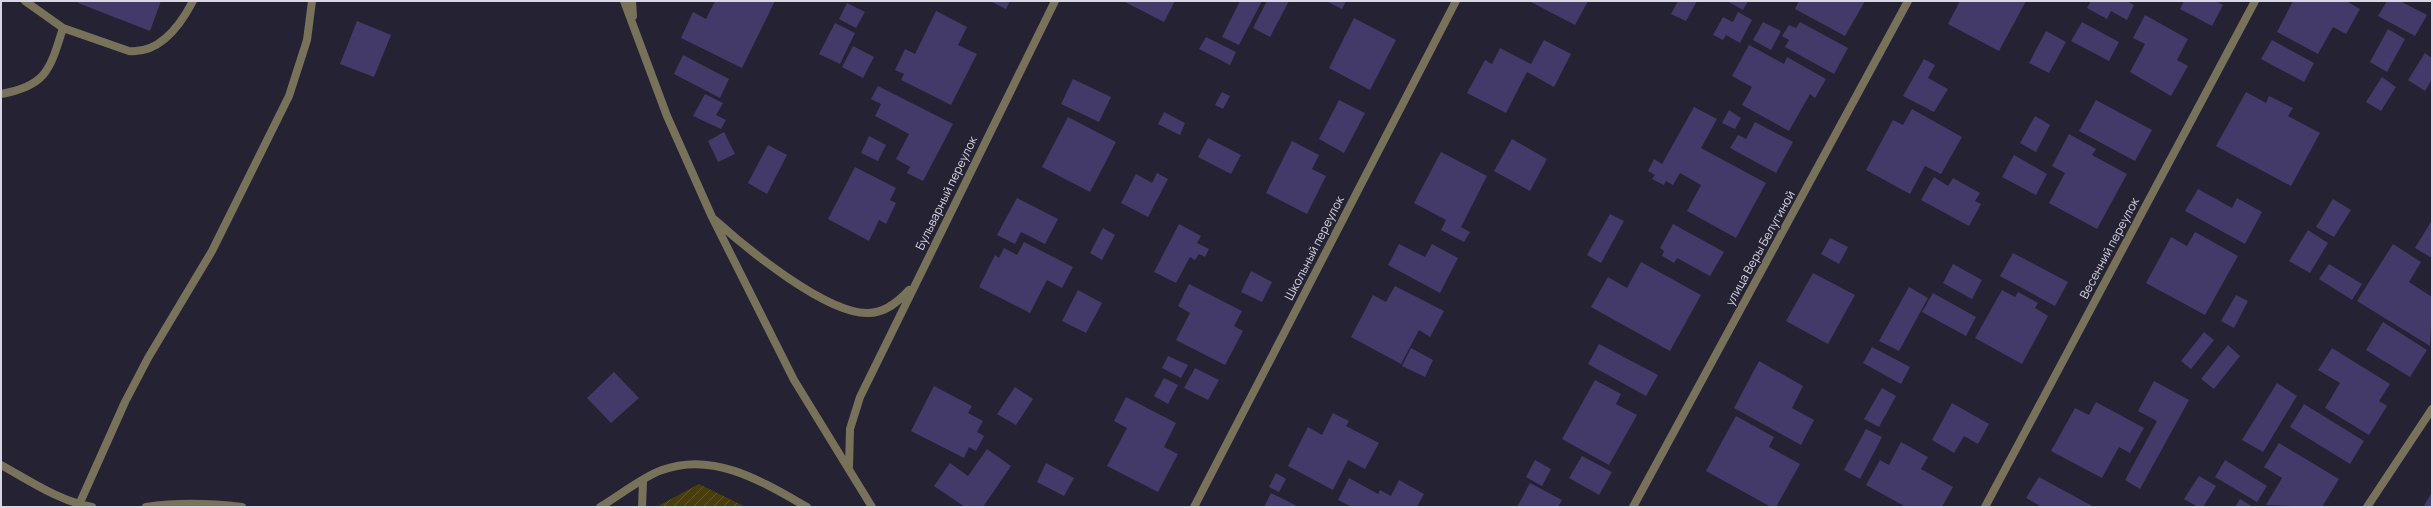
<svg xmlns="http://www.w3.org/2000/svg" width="2433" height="508" viewBox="0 0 2433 508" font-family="Manrope,sans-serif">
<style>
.garden{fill:url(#garden-furrows)}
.building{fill:#443a69}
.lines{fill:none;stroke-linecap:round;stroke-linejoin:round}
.service{stroke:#79725b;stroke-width:8}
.minor{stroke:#79725b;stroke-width:8}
.labels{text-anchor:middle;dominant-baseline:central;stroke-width:3;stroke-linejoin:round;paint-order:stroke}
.street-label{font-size:12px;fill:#d9d7e3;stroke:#242233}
</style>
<defs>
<pattern id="garden-furrows" width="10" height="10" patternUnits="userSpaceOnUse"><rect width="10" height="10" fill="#4a3d0c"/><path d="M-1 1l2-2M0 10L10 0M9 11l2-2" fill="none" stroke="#64582f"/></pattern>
</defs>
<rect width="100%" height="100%" fill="#242233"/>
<path class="garden" d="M699,484L746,507H656Z"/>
<path class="building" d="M79,1H161L150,31L78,3Z
M715,1H775L742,68L681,38L693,12L706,19Z
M990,1H1010L1006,9Z
M1123,1H1175L1164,22Z
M1240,1H1262L1239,45L1222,37Z
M1267,1H1289L1270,37L1253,28Z
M1326,1H1346L1342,9Z
M1529,1H1588L1575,25Z
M1678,1H1697L1686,21L1671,14Z
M1727,1H1748L1743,10Z
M1799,1H1865L1845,36L1795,9Z
M1960,1H2026L1999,51L1948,24Z
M2091,1H2127L2134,5L2127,20L2111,11L2107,19L2087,8Z
M2184,1H2216L2223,5L2212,26L2180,9Z
M2293,1H2346L2360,9L2346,34L2333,27L2318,54L2277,32Z
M2387,1H2400L2427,15L2415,36L2378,16Z
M847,3L865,12L856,28L839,19Z
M936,11L967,27L958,45L977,54L951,105L901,80L904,74L895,70L905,49L915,54Z
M1738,12L1752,20L1740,43L1726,35L1723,40L1713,35L1723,17L1733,22Z
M2145,15L2188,39L2177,60L2188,66L2171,96L2130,72L2145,44L2133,38Z
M1354,18L1396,40L1370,90L1329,68Z
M357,21L391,35L374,77L340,64Z
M1763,22L1781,31L1771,50L1753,40Z
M1800,22L1848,48L1834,74L1785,47L1789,40L1782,36L1789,25L1796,28Z
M2082,22L2119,42L2109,61L2071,41Z
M835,23L855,33L840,64L819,54Z
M2388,29L2405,39L2387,72L2370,62Z
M2046,31L2066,42L2049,73L2029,63Z
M1206,37L1236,52L1230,65L1199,49Z
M1544,40L1571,54L1554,87L1527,72L1506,113L1467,93L1485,60L1492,64L1500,48L1531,64Z
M2272,40L2314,63L2304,82L2261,59Z
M1749,45L1784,64L1787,57L1826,79L1815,98L1810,94L1789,131L1742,105L1752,87L1732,76Z
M853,46L874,57L863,78L842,67Z
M2425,53L2432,58V79L2425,91L2408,80Z
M683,55L729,79L720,98L674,74Z
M1924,59L1935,65L1928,78L1948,89L1934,112L1903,96Z
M2382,77L2396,87L2381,111L2366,102Z
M1073,79L1111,97L1099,122L1061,104Z
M878,86L953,124L923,181L907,173L910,167L896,159L909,134L875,116L881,104L871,99Z
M1222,92L1230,96L1223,109L1215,105Z
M2246,92L2266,103L2269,96L2293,108L2288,116L2320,133L2291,186L2216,146Z
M705,94L723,103L716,115L726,120L721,129L693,116Z
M1339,100L1365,113L1344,153L1319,139Z
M2096,100L2152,130L2135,161L2079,131Z
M1694,107L1717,119L1701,148L1766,183L1736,238L1687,211L1701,185L1680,173L1673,185L1666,181L1664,185L1652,179L1655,175L1648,171L1654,159L1662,164Z
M1912,109L1962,137L1941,174L1925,166L1910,194L1866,170L1893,120L1903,125Z
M1729,110L1741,118L1735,129L1722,123Z
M1164,112L1185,123L1180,135L1158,124Z
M2035,116L2050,125L2036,152L2020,143Z
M1068,117L1116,142L1090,192L1042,167Z
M1755,122L1793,142L1776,173L1730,148L1738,135L1746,139Z
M724,132L735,154L718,162L708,141Z
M2069,134L2096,149L2092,155L2127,174L2097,229L2049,203L2065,173L2052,166Z
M869,136L886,145L878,161L861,153Z
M1208,138L1241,155L1231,174L1198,157Z
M1512,139L1547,159L1530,191L1494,171Z
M1292,141L1319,155L1312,169L1326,176L1307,214L1266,193Z
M768,145L787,155L767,194L748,183Z
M1441,152L1487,176L1461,227L1470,232L1464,242L1441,230L1446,220L1414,203Z
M2014,155L2047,174L2036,195L2002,177Z
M855,167L896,188L890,200L896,203L886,224L879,220L869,241L828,219Z
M1157,173L1168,179L1148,217L1121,203L1136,174L1152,183Z
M1934,177L1948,186L1953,178L1980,193L1975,201L1981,204L1969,226L1921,200Z
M2198,189L2232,208L2237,198L2262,212L2245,244L2185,211Z
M1017,198L1058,219L1045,244L1021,232L1015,244L997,235Z
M2333,199L2351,210L2334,237L2316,227Z
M1610,214L1624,221L1601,263L1587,255Z
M2432,220V258L2415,248Z
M1179,224L1201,236L1197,243L1209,249L1205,257L1199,254L1195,260L1190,257L1176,283L1154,272Z
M1673,224L1724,252L1710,276L1677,258L1674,263L1662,256L1664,251L1660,248Z
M1103,228L1115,235L1102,260L1090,253Z
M2308,230L2328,243L2310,273L2289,261Z
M2195,232L2238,256L2205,315L2146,283L2171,237L2187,246Z
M1830,238L1848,247L1839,264L1821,254Z
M1024,242L1073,267L1062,288L1047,280L1030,313L979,287L995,255L999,258L1004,248L1017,255Z
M1399,244L1425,257L1432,244L1458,258L1440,293L1388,265Z
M2393,244L2421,262L2409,282L2432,297L2430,346L2357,301Z
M2013,253L2068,282L2055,306L2000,276Z
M1641,262L1701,295L1670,351L1591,307L1608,277L1627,288Z
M1953,264L1982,280L1972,299L1943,283Z
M2329,264L2362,284L2352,300L2319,279Z
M1251,271L1272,282L1262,302L1241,292Z
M1813,273L1855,295L1828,344L1786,321Z
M1189,284L1242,311L1234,326L1243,331L1225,365L1176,340L1190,313L1178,306Z
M1395,286L1444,311L1430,337L1419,330L1401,364L1351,337L1373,295L1386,302Z
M1909,287L1928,298L1899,351L1879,341Z
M1078,290L1102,303L1086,333L1062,321Z
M2002,290L2015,297L2018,292L2038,303L2035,308L2048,316L2022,364L1975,338Z
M1933,293L1976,317L1966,336L1922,312Z
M2236,295L2248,301L2234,328L2221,321Z
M2383,322L2427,350L2410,377L2366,350Z
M2204,332L2214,340L2191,369L2181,361Z
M1599,344L1658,375L1646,396L1588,364Z
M2228,345L2240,356L2214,389L2201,379Z
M1872,347L1910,367L1901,384L1863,363Z
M1411,348L1433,360L1425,377L1402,366Z
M2332,348L2390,384L2379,401L2387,406L2369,435L2325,408L2340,383L2318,370Z
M1168,356L1188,365L1181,378L1162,368Z
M1759,361L1803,386L1792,408L1814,420L1801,445L1734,408Z
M1195,368L1219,380L1208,400L1184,388Z
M614,372L639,398L611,423L587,398Z
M1164,378L1178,385L1168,404L1154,396Z
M1595,380L1621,394L1616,404L1637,415L1609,465L1562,439Z
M2154,381L2189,400L2140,489L2125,480L2157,421L2138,411Z
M2277,383L2297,396L2263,452L2242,440Z
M934,386L972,406L968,413L983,421L977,432L984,436L976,451L969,447L964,458L911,431Z
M1015,387L1033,399L1016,425L997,414Z
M1882,388L1896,396L1879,427L1864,419Z
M1126,397L1176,423L1164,447L1178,454L1158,492L1107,466L1127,428L1114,421Z
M2096,402L2144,428L2130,453L2119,447L2102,478L2051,451L2075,408L2089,415Z
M1952,403L1989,424L1978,444L1964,436L1954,453L1932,440Z
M2304,404L2364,441L2350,464L2290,427Z
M1333,413L1349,421L1346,426L1379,443L1365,469L1348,460L1333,490L1288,466L1308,427L1322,435Z
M1736,416L1774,437L1769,447L1800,464L1776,507H1771L1706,471Z
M1866,429L1882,437L1860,479L1844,470Z
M1901,442L1928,457L1921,469L1953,487L1942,507H1906L1866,485L1880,460L1889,465Z
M2279,443L2339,479L2322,507L2266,505L2282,478L2264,467Z
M987,449L1011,466L983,507H965L934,486L950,463L968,476Z
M1582,456L1612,472L1599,495L1569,478Z
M1535,460L1551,469L1542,486L1526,477Z
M2225,460L2267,486L2257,502L2215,477Z
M1046,463L1074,478L1064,496L1037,482Z
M1276,473L1286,479L1279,492L1269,487Z
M2199,476L2216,486L2203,507H2198L2184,499Z
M2039,477L2094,507H2042L2026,498Z
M1349,478L1378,494L1380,490L1391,496L1399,480L1424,494L1417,507H1352L1338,500Z
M1530,483L1562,500L1558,507H1517Z
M2432,492V507H2425L2424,506Z
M1271,493L1299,507H1264Z
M2240,499L2253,507H2235Z"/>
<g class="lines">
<path class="service" d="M63,28L129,51C159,54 180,26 193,1
M1,94C47,86 50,69 63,28L25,1
M1,465C30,481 59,501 92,507
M78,507L125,402L148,358L212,251L289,96L307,40L312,1
M146,507C179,502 209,503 242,507
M600,507C619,496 642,477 662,470C714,451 763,482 807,507
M642,507L643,481"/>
<path class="minor" d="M624,1L667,116L712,217L794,380L872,507
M632,1L633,16
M715,220C746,248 826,314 868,313C885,313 898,302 909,290
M849,467L850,429L860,397L1055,1
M1194,507L1456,1
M1633,507L1908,1
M1985,507L2255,1
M2367,507L2432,409"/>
</g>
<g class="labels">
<g class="street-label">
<text transform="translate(946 193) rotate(-64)">Бульварный переулок</text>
<text transform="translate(1314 248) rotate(-63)">Школьный переулок</text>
<text transform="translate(1760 248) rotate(-61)">улица Веры Белугиной</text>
<text transform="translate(2109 248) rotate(-62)">Весенний переулок</text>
</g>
</g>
<rect width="2433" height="508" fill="none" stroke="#d9d7e3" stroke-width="4"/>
</svg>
